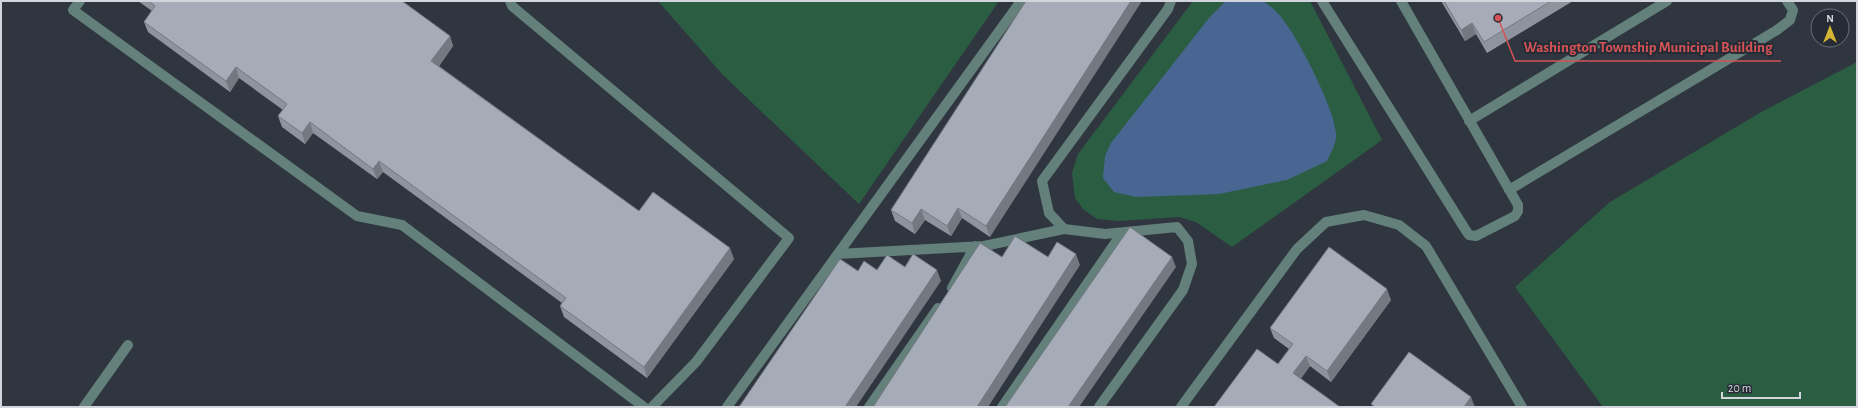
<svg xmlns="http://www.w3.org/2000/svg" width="1858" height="408" viewBox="0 0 1858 408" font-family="'Alegreya Sans',sans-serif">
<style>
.green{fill:#2b5d43}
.water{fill:#496693}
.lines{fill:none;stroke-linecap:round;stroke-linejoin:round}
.minor{stroke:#63817a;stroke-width:10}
.wall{fill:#8e949e}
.shaded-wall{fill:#747881}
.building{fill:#a5acb8;stroke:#747881}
.leader{fill:none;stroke:#d55355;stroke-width:1.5}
.callout-dot{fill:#d55355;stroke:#262c35;stroke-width:1.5}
.callout-label{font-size:15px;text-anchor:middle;font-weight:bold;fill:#d55355;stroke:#262c35;stroke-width:4;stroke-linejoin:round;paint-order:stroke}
</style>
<rect width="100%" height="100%" fill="#303640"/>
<path class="green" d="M658,1H999L859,204L723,75Z
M1193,1H1310L1382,140L1232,247L1196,222L1179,217L1119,221L1097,219L1083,209L1075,198L1072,173L1078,154Z
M1857,62V407H1603L1515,287L1610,202L1763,111Z"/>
<path class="water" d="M1262,1C1272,6 1280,15 1286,24C1300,42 1339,117 1336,138C1335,146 1330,154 1327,161L1287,180L1219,194L1136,197L1114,192L1103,178L1105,156L1111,143L1209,18L1225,2Z"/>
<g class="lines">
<path class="minor" d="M80,1L73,10L357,216L402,225L644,407
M510,1L512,6L789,238L696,362L652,407
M1322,1L1465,229L1469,235L1476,236L1515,216L1518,211V205L1401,1
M1469,121L1667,1
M1509,190L1777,30L1790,20L1793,10L1787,1
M838,254L984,246L1064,229
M952,288L975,246
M84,407L128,345
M727,407L1021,1
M869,407L938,308
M1002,407L1122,233
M1099,407L1183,290L1192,264L1188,241L1177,227L1105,234L1064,229L1049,213L1042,181L1168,9L1171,1
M1181,407L1297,249L1326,222L1364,215L1399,225L1426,246L1522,407"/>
</g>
<path class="wall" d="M138,1H402L450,36L453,46L439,66L639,211L734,259L647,378L564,317L560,306L562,303L383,172L377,179L313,133L305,144L282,127L278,116L283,110L239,78L230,92L148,32L144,22L152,11Z
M1026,1L990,237L962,218L951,236L925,220L915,234L895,221L891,210Z
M1441,1H1573L1487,53L1476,34L1465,41Z
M1391,300L1331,382L1310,366L1301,378L1278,364L1289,349L1274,338L1270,328Z"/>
<path class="shaded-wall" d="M1131,1H1142L990,237L986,226Z
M1472,23L1476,34L1465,41L1461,30Z
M450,36L453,46L435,72L431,61Z
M236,67L239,78L230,92L226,81Z
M310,122L313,133L305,144L302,133Z
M379,161L383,172L377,179L373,169Z
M958,208L962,218L951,236L947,226Z
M921,209L925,220L915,234L912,223Z
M730,248L734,259L647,378L644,367Z
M1076,254L1080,265L988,407H977Z
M1172,257L1176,267L1079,407H1068Z
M937,270L941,281L856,407H845Z
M1387,289L1391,300L1331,382L1327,371Z
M1306,356L1310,366L1297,384L1293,373Z
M1471,397L1475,407H1464Z"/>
<path class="building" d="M149,1H402L450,36L431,61L639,211L653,192L730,248L644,367L560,306L566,298L379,161L373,169L310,122L302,133L278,116L287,104L236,67L226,81L144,22L155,6Z
M1026,1H1131L986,226L958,208L947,226L921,209L912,223L891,210Z
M1444,1H1551L1484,42L1472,23L1461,30Z
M1130,227L1172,257L1068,407H1005Z
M1015,236L1048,257L1057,242L1076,254L977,407H873L980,243L1002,257Z
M1329,247L1387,289L1327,371L1306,356L1293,373L1340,407H1214L1257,349L1278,364L1293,344L1270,328Z
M913,254L937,270L845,407H739L840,259L858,271L864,261L877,270L887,255L905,267Z
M1409,352L1471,397L1464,407H1375L1371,404Z"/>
<path class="leader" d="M1498 18L1515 61H1781"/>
<circle class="callout-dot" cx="1498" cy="18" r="4"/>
<g class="callout-label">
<text x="1648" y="52">Washington Township Municipal Building</text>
</g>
<rect width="1858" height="408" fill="none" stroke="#d2d5dc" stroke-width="4"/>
<g transform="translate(1830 28)"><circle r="19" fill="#262c35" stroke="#6b7078"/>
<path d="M0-3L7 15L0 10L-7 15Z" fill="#d5b534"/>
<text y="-6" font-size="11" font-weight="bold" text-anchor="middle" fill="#d2d5dc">N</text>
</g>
<path d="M1722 392v6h78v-6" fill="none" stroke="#d2d5dc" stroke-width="2"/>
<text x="1728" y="392" font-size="12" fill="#d2d5dc" stroke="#262c35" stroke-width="3" paint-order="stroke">20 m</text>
</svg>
